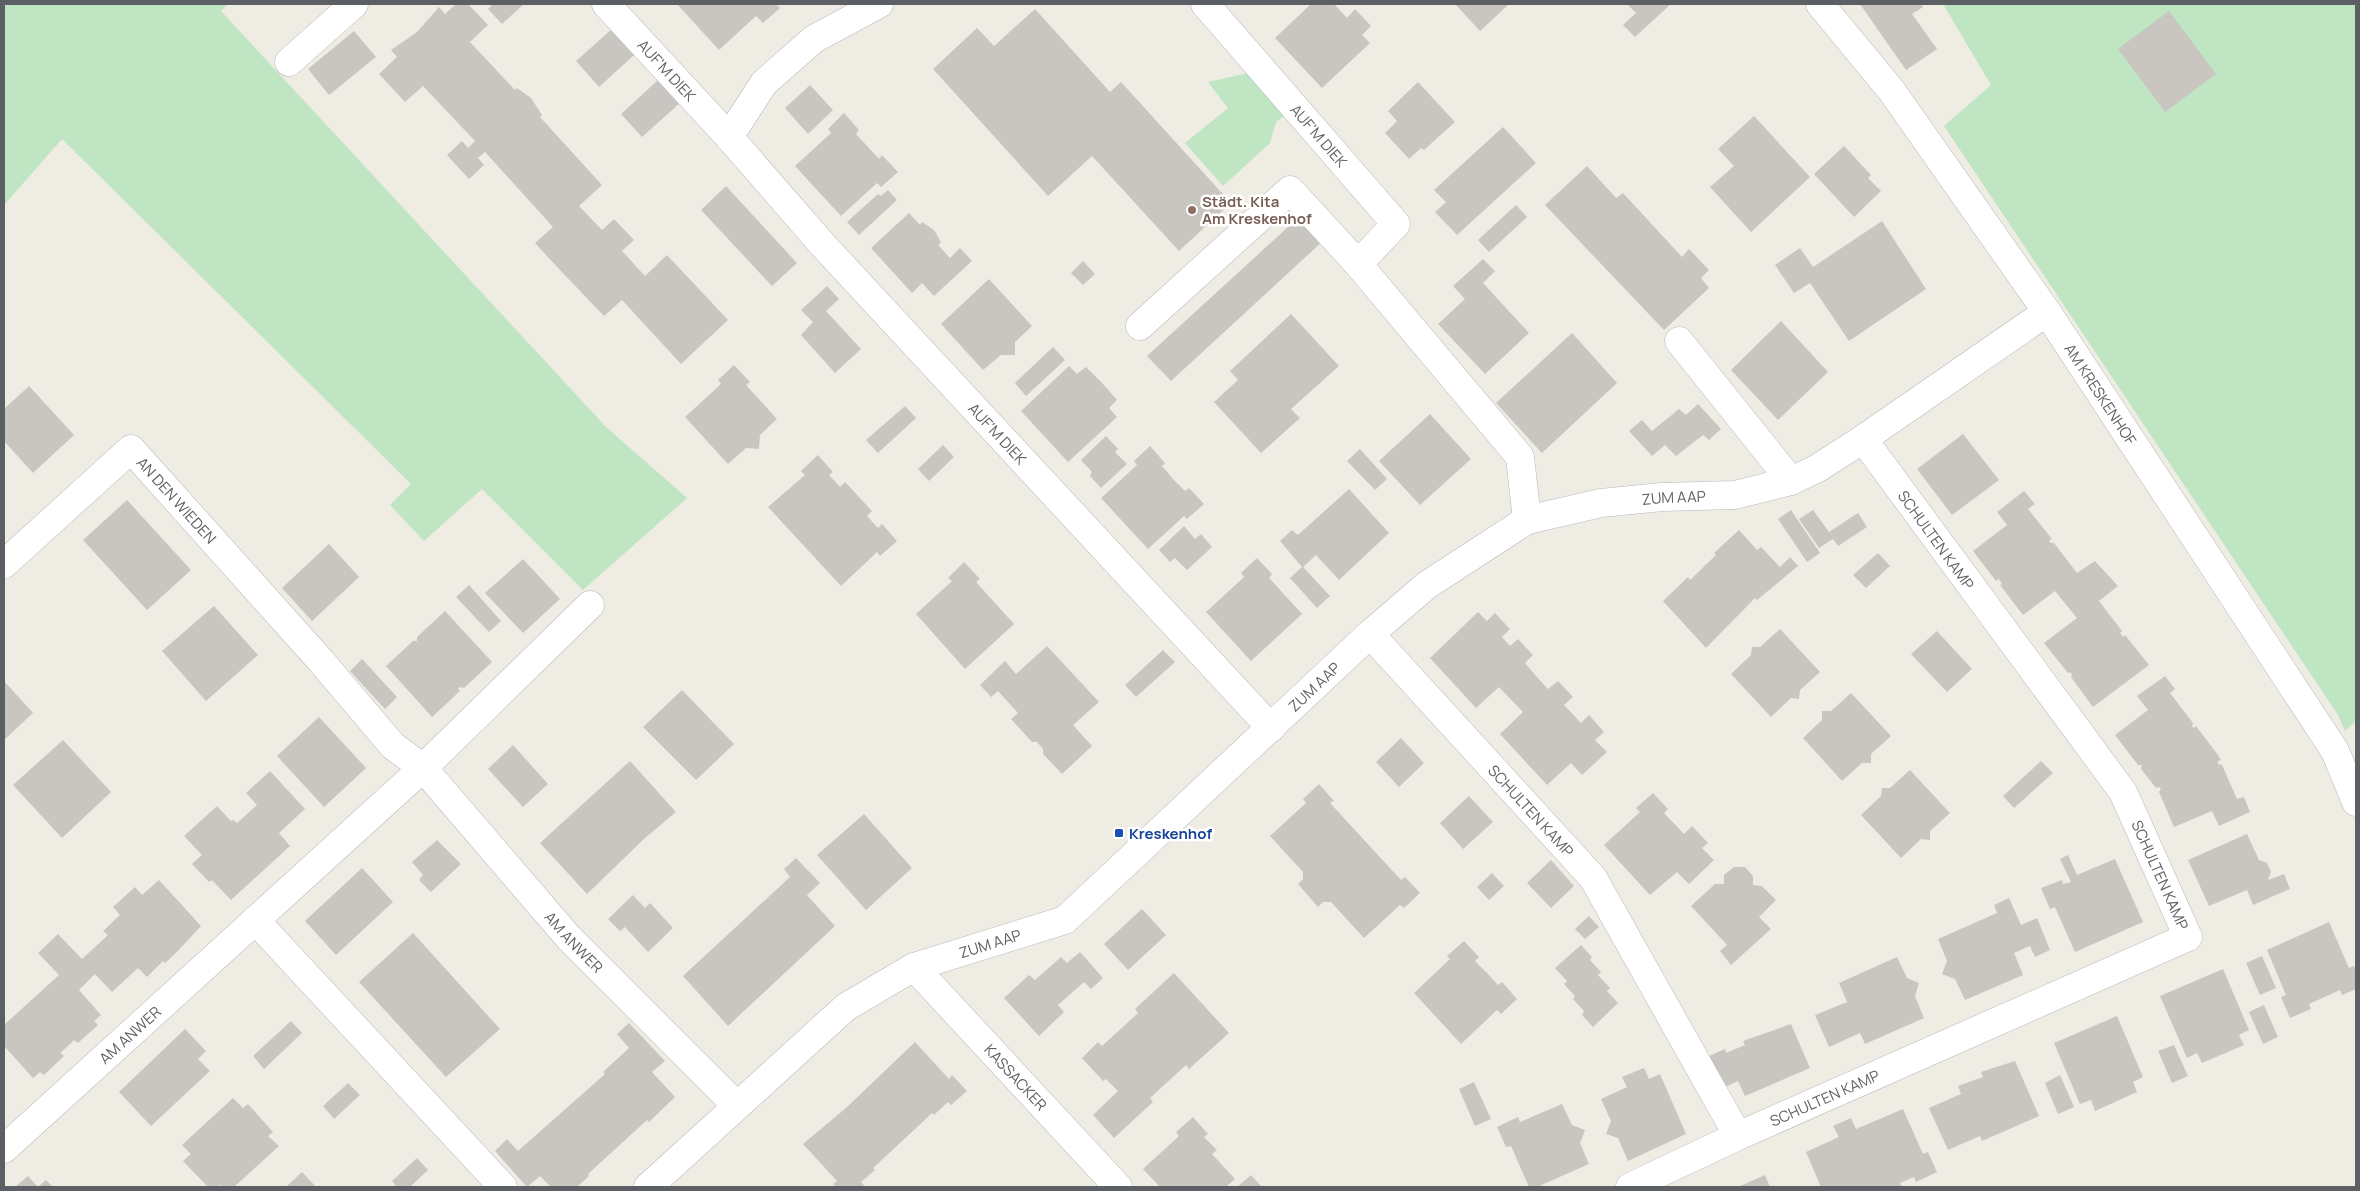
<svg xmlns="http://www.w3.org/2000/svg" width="2360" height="1191" viewBox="0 0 2360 1191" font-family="Manrope,sans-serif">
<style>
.green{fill:#c0e5c2}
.building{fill:#c9c6c1}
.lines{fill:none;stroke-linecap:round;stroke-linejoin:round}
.minor-casing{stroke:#b6b9bd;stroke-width:29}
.minor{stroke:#fff;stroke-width:28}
.education-dot{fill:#8d6e63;stroke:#fff;stroke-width:2}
.transit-dot{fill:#1a4fb4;stroke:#fff;stroke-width:2}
.labels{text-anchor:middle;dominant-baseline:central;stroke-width:5;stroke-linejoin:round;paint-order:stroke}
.street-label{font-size:15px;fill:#5c5f64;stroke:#fff}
.education-label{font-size:15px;font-weight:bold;fill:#785e54;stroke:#fff;text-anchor:start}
.transit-label{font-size:15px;font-weight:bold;fill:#164399;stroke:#fff;text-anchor:start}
</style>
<rect width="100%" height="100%" fill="#eeece3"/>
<path class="green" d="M4,4H228L221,11L606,427L687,498L583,590L482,489L424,541L390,505L411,484L62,139L4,205Z
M1943,4H2356V721L2345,731L2338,715L1944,126L1991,85Z
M1248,73L1285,115L1276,122L1270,143L1223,186L1185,143L1228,108L1208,82Z"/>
<path class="building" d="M456,4H468L488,25L470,42L515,90L517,88L531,98L542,115L540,117L602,185L579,206L602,230L614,219L634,240L622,251L645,276L667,255L728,320L681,364L622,300L604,316L560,270L535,243L553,227L485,152L478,158L484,165L469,179L447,155L462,141L468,148L475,141L423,86L405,102L379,74L397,57L391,50L417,32L439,7L445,14Z
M493,4H524L502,24L488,9Z
M677,4H776L780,8L763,23L756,16L719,50Z
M1311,4H1334L1347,18L1355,9L1371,26L1362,35L1370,43L1322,88L1275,38Z
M1455,4H1507L1508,5L1480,31Z
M1627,4H1671L1635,37L1623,25L1636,13Z
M1860,4H1921L1923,7L1912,14L1937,49L1906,70Z
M1035,9L1110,92L1121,82L1231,203L1179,251L1092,156L1048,196L933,69L977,28L994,46Z
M2169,11L2216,74L2165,112L2118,49Z
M612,29L634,55L599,87L576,61Z
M354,31L376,57L329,95L308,69Z
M658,80L680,103L642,137L621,114Z
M1418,82L1455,122L1424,150L1421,148L1409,159L1385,133L1397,121L1388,111Z
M810,85L833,110L808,134L785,108Z
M844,113L859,130L856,134L879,159L882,155L898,172L881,187L877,183L841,216L795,166L831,133L828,129Z
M1754,116L1810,177L1751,232L1710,187L1734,166L1718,149Z
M1503,127L1536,163L1457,235L1435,212L1446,202L1434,190Z
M1844,146L1871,175L1868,178L1881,191L1854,217L1814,174Z
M1587,166L1616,198L1623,193L1682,257L1689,249L1709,270L1701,278L1709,288L1664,330L1545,205Z
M726,186L797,263L772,286L701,210Z
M888,190L897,200L859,235L847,222L878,194L881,196Z
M1516,205L1527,217L1489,252L1478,240Z
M909,213L920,225L922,222L934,230L941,242L938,245L950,258L960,248L972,261L934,296L922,283L912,293L871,248Z
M1300,216L1323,241L1171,381L1147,356Z
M1882,221L1926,289L1849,341L1810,283L1794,293L1775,265L1800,248L1813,267Z
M1483,259L1495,271L1483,283L1529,333L1485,374L1438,324L1465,299L1453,286Z
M1083,261L1095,274L1083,285L1071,273Z
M989,279L1032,326L1015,342V355H1001L983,370L941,324Z
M827,286L839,299L826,311L861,349L835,373L801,335L813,322L801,310Z
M1291,314L1339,366L1291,409L1300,418L1261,453L1214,402L1238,380L1230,371Z
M1781,321L1828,372L1778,420L1731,370Z
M1572,333L1617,383L1542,453L1496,403Z
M1053,347L1065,360L1026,396L1015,383Z
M734,365L750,382L746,385L777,419L760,435L759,449L746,448L728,464L685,417L721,384L718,380Z
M1069,366L1077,374L1086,367L1102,383L1117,400L1109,408L1117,417L1068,462L1021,411Z
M29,386L74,435L33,473L4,441V409Z
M1698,404L1721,429L1709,440L1703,435L1676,456L1665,445L1652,456L1629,431L1642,420L1652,431L1679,409L1686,415Z
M905,406L916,418L878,453L866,440Z
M1430,414L1471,459L1420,505L1379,461Z
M1963,434L1999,480L1952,515L1917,469Z
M1106,436L1118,449L1115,452L1127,464L1101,488L1090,476L1092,472L1081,460Z
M943,445L954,457L929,481L918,469Z
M1150,446L1165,463L1162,466L1173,479L1185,491L1189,488L1204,504L1187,519L1184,516L1148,549L1101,498L1137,465L1134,461Z
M1360,449L1387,479L1375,490L1347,461Z
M818,455L833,472L829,475L840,487L845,482L872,511L867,516L878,528L882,524L897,541L880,556L877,552L841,586L768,507L805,475L801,471Z
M1349,489L1389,533L1339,580L1316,555L1303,567L1330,596L1317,608L1290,578L1302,567L1280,541L1292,530L1298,535Z
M2024,491L2035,504L2028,509L2052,539L2049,541L2051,543H2054L2077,573L2095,561L2118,586L2099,601L2122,631L2120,633L2123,637L2125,635L2149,665L2093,707L2071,677L2072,675L2070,672L2068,673L2044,643L2077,618L2055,591L2023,615L2000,585L2002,584L1999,579L1996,581L1973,551L2007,525L1997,512Z
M127,500L191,570L147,610L83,540Z
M1791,510L1820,553L1807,562L1778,519Z
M1813,510L1829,532L1858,513L1867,527L1838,546L1833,539L1819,548L1799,519Z
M1184,526L1195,539L1201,534L1212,547L1187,570L1175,558L1170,562L1159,550Z
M1739,530L1757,550L1761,547L1780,567L1790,557L1798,566L1757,600L1755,598L1706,648L1663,601L1688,577L1690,580L1716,555L1714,553Z
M329,544L359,577L312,621L282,588Z
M1878,553L1890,566L1866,588L1853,575Z
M1257,558L1272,574L1269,578L1302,614L1251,661L1206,612L1244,577L1241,573Z
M523,559L560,599L523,633L485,593Z
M964,562L980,579L976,582L1014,624L965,669L916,614L952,581L948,578Z
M469,585L501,621L489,632L456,597Z
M214,606L258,655L206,701L162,651Z
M445,611L492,662L464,688L460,687L458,689L460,691L432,717L386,666L413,641H417V637Z
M1478,612L1487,621L1495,613L1510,629L1502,637L1510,646L1518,639L1533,655L1525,663L1537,677L1548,689L1558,681L1573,697L1564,705L1581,723L1589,715L1604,732L1595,740L1607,752L1582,775L1571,763L1547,785L1500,734L1523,712L1499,687L1476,708L1430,658Z
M1780,629L1820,672L1800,690L1799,699L1791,698L1771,717L1731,674L1751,655L1752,647H1760Z
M1937,631L1972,669L1947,692L1911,654Z
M1047,646L1099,702L1073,725L1092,746L1062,774L1043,754V749L1037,742H1032L1011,719L1018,713L998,691L991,697L980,685L1005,661L1016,674Z
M1163,650L1175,662L1136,697L1125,685Z
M362,659L397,697L385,709L350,671Z
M2165,676L2175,689L2170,693L2193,723L2192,726L2194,728L2196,726L2218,755L2221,760L2218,761V764L2222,765L2237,799L2244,797L2250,812L2219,826L2212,811L2174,827L2159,792L2161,789L2159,787L2156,788L2141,769L2142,765H2138L2115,735L2148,710L2137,696Z
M4,681L33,713L4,740Z
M682,690L734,744L696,780L643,727Z
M1851,693L1891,736L1871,754V763H1862L1842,781L1803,738L1822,720V711H1831Z
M319,717L366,768L324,807L277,756Z
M1401,738L1424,763L1399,787L1376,762Z
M63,740L111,792L62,838L13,785Z
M513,745L548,784L523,807L488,769Z
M630,761L676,812L645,838L587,894L540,843Z
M2041,761L2053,773L2014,808L2003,796Z
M1910,770L1950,813L1930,831V840L1921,839L1901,858L1861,815L1881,796L1882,788H1890Z
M270,771L305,809L279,833L290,846L231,900L212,880L209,882L192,864L202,855L184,836L217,806L231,821L233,820L237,823L257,805L246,793Z
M1319,784L1334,801L1330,803L1342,816L1401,880L1405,877L1420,893L1404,908L1400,905L1364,938L1331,902H1323L1318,907L1298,884L1303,879V872L1270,836L1306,803L1303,799Z
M1653,793L1668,809L1664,813L1684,834L1692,826L1708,843L1702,848L1714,860L1689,884L1677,872L1650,895L1604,845L1640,812L1636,808Z
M1469,796L1493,822L1463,849L1440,823Z
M864,814L912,868L866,910L817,855Z
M2247,834L2259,860L2267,863L2271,872L2268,880L2284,874L2290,889L2253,905L2247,890L2209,906L2188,860Z
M437,840L461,864L431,892L419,880L423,875L412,862Z
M2068,855L2077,875L2115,859L2143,922L2075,952L2055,907L2050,909L2041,888L2062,880L2063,884L2071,882L2060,859Z
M796,858L820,883L807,895L835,926L728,1026L683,976L790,877L784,869Z
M1551,860L1574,886L1551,908L1527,883Z
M1734,867H1745L1753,876V885L1762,886L1776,900L1759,917L1771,929L1731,965L1720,951L1727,945L1691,906L1715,884H1724V875Z
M362,868L393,902L336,955L305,921Z
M1492,873L1504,886L1489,900L1477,887Z
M159,880L201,926L176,953L165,963L163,961L147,977L138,968L112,992L95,974L79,990L101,1015L94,1021L98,1025L78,1043L74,1040L68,1046L60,1053L64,1056L44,1075L40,1072L33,1078L4,1046V1025L59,975L38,953L58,934L82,959L108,935L103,931L120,915L113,907L135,887L142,895Z
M633,895L645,908L650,903L673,928L648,952L625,927L620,931L608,919Z
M2009,898L2021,925L2037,918L2050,950L2035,957L2030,946L2014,953L2023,975L1965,1000L1955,979L1942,974L1947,961L1938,939L1997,913L1994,905Z
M1142,909L1166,935L1128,970L1104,944Z
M1589,916L1599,927L1585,939L1575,929Z
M2329,922L2349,968L2354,966L2356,970V989L2342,995L2340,990L2309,1004L2311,1009L2290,1018L2281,997L2286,995L2267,950Z
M413,933L500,1029L446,1077L359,982Z
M1464,941L1479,957L1475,961L1487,973L1498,985L1502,982L1517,999L1501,1014L1497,1010L1461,1044L1414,993L1450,959L1447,956Z
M1581,945L1592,957L1590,960L1601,972L1598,975L1610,988L1607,991L1618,1003L1593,1027L1582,1015L1584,1011L1573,999L1575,996L1564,984L1567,981L1555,968Z
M1080,952L1103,978L1091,989L1084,982L1058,1005L1064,1012L1039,1036L1004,998L1029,975L1035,980L1061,957L1067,963Z
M2262,956L2276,988L2260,995L2246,963Z
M1897,957L1907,978L1919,983L1915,996L1924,1018L1865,1044L1860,1033L1829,1047L1815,1015L1847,1002L1839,983Z
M2223,969L2249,1030L2239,1035L2244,1045L2202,1063L2197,1053L2187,1058L2160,996Z
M1174,973L1229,1033L1189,1069L1186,1065L1150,1098L1153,1102L1114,1138L1093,1115L1118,1091L1106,1079L1103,1081L1082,1058L1098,1042L1102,1046L1138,1013L1135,1009Z
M2264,1005L2278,1037L2263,1044L2249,1012Z
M2117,1016L2143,1077L2133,1082L2137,1092L2095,1111L2091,1100L2080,1104L2054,1043Z
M291,1021L302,1033L264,1069L253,1056Z
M629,1023L665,1061L652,1072L675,1097L649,1122L647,1120L588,1174L589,1176L577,1187H551L540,1176L527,1187L495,1151L507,1139L518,1151L605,1074L603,1072L629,1048L617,1034Z
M1791,1024L1810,1068L1745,1096L1738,1081L1723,1088L1709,1056L1725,1049L1726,1053L1745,1045L1743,1041Z
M185,1029L206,1051L198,1059L210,1071L151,1126L119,1092Z
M915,1042L949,1079L952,1075L967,1091L951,1105L948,1102L934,1115L932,1113L914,1130L873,1168L875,1170L861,1182L864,1185L862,1187H836L833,1184L837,1181L803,1144L846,1108Z
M2174,1045L2188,1076L2172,1083L2158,1051Z
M2015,1061L2039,1116L1982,1141L1980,1136L1948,1150L1929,1108L1961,1094L1958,1086L1983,1077L1981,1072Z
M1644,1068L1649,1079L1660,1074L1686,1134L1628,1161L1618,1138L1606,1134L1611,1121L1601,1099L1627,1087L1622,1077Z
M2060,1075L2074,1107L2058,1114L2045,1083Z
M1474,1082L1491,1119L1475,1126L1459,1089Z
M348,1083L360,1095L334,1119L323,1106Z
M233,1098L243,1108L248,1104L273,1132L268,1136L279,1146L234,1187H222L219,1185L216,1187H208L183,1161L191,1154L182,1145Z
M1562,1104L1572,1125L1585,1130L1580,1143L1589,1164L1537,1187H1529L1511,1146L1506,1147L1497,1127L1518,1117L1520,1122Z
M1903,1109L1923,1154L1928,1152L1937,1172L1916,1182L1914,1177L1900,1183L1902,1187H1821L1806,1152L1839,1137L1833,1126L1851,1118L1856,1129Z
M1193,1117L1208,1134L1204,1137L1217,1150L1212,1154L1235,1179L1226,1187H1160L1143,1169L1179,1136L1176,1132Z
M417,1158L428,1170L410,1187H397L392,1181Z
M302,1172L316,1187H286Z
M1251,1175L1262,1187H1237Z
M1765,1175L1770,1187H1738Z
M28,1176L38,1187L46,1180L53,1187H15Z"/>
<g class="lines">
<defs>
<g id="minor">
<path id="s1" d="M606,4L729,137"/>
<path id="s2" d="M879,4L814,39L764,83L729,137L822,244L1271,728"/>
<path id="s3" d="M1205,4L1396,224L1358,264L1520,457L1527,520"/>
<path id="s4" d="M1820,4L1891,90L2047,312L2335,751L2356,802"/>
<path d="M289,62L354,4"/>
<path d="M1140,326L1290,190L1358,264"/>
<path d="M1679,341L1791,481"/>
<path id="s5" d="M4,564L131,449L321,661L393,746L423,768L569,938L736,1105"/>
<path id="s6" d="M1370,634L1593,878L1738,1136"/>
<path d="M255,920L503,1187"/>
<path id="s7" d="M914,967L1118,1187"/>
<path id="s8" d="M4,1149L423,768L590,605"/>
<path id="s9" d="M648,1187L846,1007L914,967L1065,920L1370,634L1427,585L1527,520L1601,503L1662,497L1735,495L1791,481L1818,468L1863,439L2047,312"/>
<path id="s10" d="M1630,1187L1738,1136L2188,937L2123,792L1863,439"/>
</g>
</defs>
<use href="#minor" class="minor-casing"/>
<use href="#minor" class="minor"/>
</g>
<circle class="education-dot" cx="1192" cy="210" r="5"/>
<rect class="transit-dot" x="1114" y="828" width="10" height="10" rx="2.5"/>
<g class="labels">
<g class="street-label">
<text stroke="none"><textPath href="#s1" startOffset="90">AUF'M DIEK</textPath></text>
<text stroke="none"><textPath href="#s3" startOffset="174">AUF'M DIEK</textPath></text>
<text stroke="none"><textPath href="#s4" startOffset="481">AM KRESKENHOF</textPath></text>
<text stroke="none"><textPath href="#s2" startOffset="605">AUF'M DIEK</textPath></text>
<text stroke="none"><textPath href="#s9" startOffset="1266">ZUM AAP</textPath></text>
<text stroke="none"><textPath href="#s5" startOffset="240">AN DEN WIEDEN</textPath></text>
<text transform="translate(1936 540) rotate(54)">SCHULTEN KAMP</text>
<text stroke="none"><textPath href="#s9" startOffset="846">ZUM AAP</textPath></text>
<text stroke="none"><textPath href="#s6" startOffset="239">SCHULTEN KAMP</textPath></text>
<text transform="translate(2160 875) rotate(66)">SCHULTEN KAMP</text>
<text stroke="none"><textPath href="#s5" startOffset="835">AM ANWER</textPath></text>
<text stroke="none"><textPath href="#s9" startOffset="426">ZUM AAP</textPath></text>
<text stroke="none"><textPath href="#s8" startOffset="170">AM ANWER</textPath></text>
<text stroke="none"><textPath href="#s7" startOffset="150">KASSACKER</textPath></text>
<text stroke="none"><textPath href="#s10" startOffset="214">SCHULTEN KAMP</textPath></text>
</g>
<g class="education-label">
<text x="1202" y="201">Städt. Kita<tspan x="1202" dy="17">Am Kreskenhof</tspan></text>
</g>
<g class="transit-label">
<text x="1129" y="833">Kreskenhof</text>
</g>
</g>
<rect width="2360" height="1191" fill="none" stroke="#5c5f64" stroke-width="10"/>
</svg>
